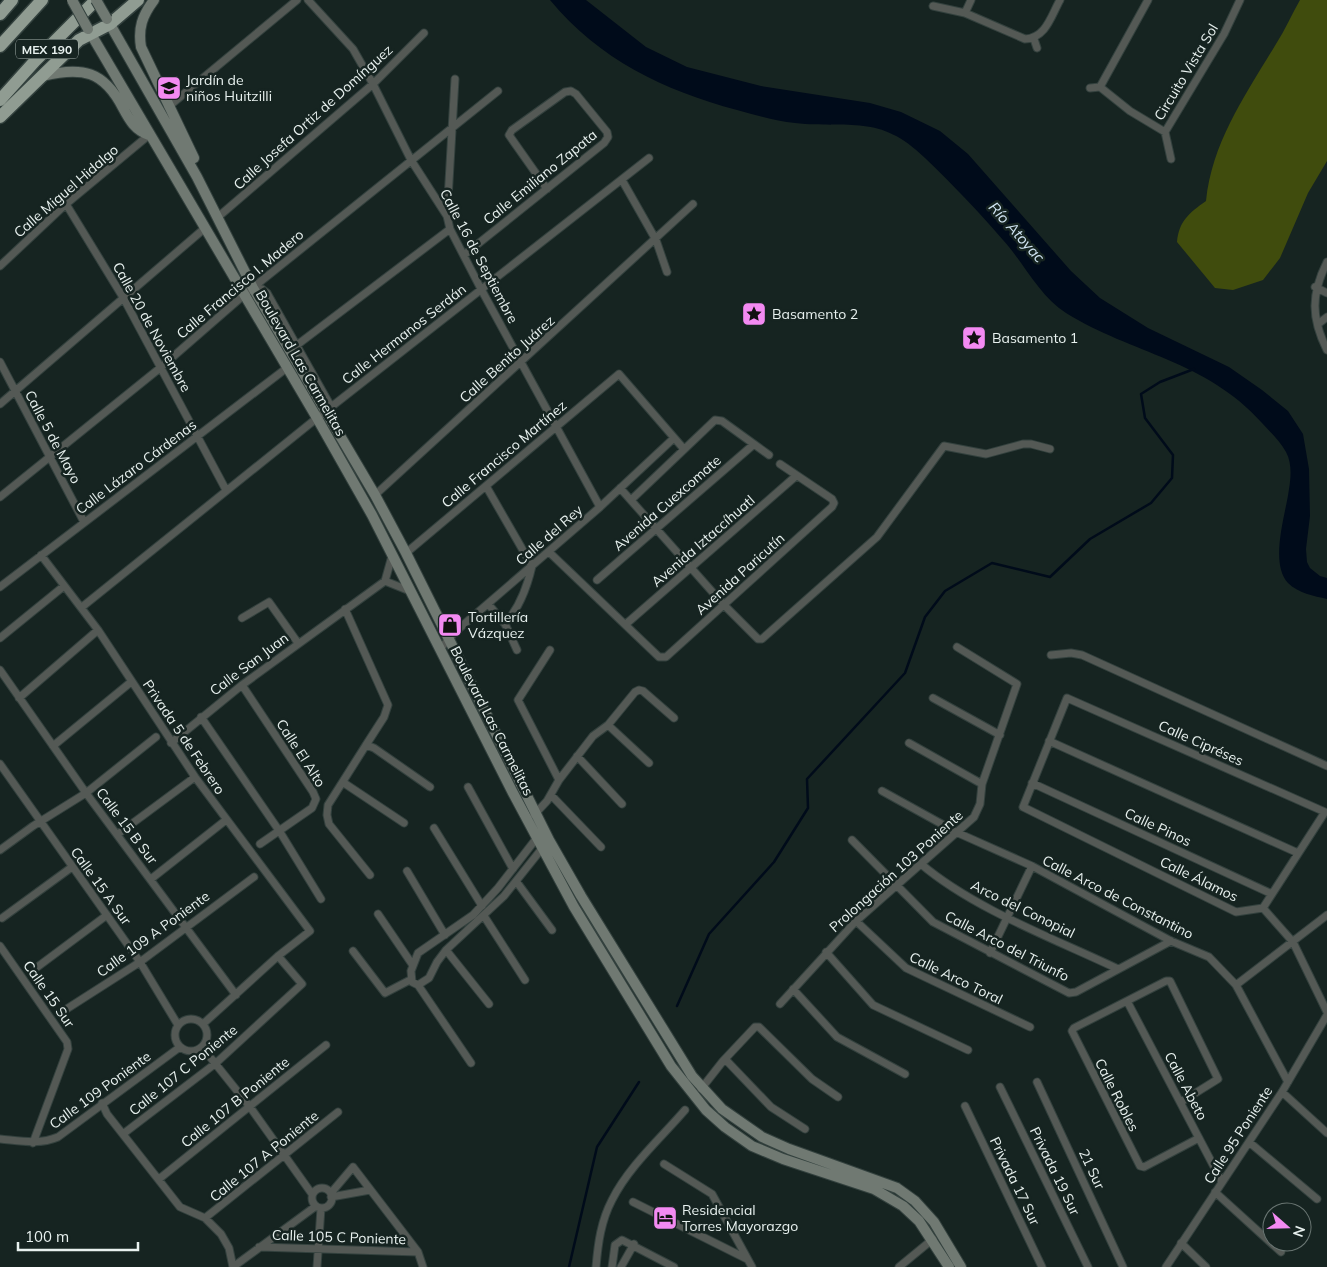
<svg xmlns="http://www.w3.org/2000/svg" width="1327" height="1267" viewBox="0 0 1327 1267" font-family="Mulish,sans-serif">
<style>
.green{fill:#404c0d}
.water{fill:#000b1a}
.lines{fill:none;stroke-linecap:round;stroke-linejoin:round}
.stream{stroke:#000b1a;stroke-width:2.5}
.minor-casing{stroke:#33413e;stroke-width:9}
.secondary-casing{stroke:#33413e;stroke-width:12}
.trunk-casing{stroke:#33413e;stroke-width:15}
.minor{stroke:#545955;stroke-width:7}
.secondary{stroke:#707972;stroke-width:10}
.trunk{stroke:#909c92;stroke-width:12}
.secondary-bridge-casing{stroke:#33413e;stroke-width:12;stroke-linecap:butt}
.secondary-bridge{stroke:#707972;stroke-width:10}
.labels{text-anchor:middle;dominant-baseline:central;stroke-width:5;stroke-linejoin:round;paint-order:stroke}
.shield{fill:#162421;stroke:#a9b4b1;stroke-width:1}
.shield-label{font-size:12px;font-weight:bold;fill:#e8f1ef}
.street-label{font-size:14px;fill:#e8f1ef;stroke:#162421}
.poi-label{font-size:14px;fill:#e8f1ef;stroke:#162421;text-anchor:start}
.water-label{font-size:15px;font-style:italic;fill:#d1e5f3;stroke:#162421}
</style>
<rect width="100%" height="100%" fill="#162421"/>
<path class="green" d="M1300,0H1327V161L1308,193L1280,258L1263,280L1233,290L1215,288L1177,242C1179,221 1189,213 1206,201C1212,142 1246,94 1276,44C1285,30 1292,14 1300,0Z"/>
<path class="water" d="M550,0H586L646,47L687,67L761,86L870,103L901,112L940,131L968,154L1071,271L1100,298L1148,328L1229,367L1262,390L1288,411L1303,434L1309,469L1310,516L1306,549L1307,562L1310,568L1320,576L1327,578V599C1314,596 1298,593 1288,583C1269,563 1286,513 1289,489C1291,477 1292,463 1286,452C1280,441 1270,432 1262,423C1206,360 1132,354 1066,313C1039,296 1024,263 1003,240C979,212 952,184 925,158C879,113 850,129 795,123C775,121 756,115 737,110C663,90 600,60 550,0Z"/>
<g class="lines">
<path class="stream" d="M677,1006L709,934L774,862L808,808L807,779L905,673L925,617L945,591L992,563L1050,577L1090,539L1151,503L1172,478L1173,455L1145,418L1141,394L1160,382L1194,369
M569,1267L597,1147L639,1082"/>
<defs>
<path id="minor" d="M308,0L353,49L373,84L411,160L447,216L450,229L481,289L600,507
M933,6L965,13L1025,39C1046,38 1051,16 1060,0
M965,13L971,0
M1034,39L1037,48
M1100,87L1148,0
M1100,87L1130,111L1165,132
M1090,88L1100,87
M168,107L297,0
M1165,132L1224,34L1240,0
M1165,132L1171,159
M622,180L656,240L667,272
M66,204L124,299L226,490
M447,216L455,79
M218,217L373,84L424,33
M464,255L604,143L608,137L607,132L576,94L571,91L565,92L512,130L509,135L547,189
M1327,262C1311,294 1311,318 1327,350
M0,266L66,204L149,135
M1315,287L1327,293
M253,288L262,289L267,293L329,403L327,409
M1318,324L1327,317
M297,345L450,229
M0,362L84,522
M0,404L205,228
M486,486L532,566C527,588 520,607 505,624
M620,488L724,605L758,639H762L877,537L944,446L986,454L1023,444H1031L1050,449
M375,495L693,204
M0,497L160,368L245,294L498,91
M632,499L715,420L722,421L769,455
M549,552L659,657H666L832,507L834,503L832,499L780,464
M406,553L619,374L683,448
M41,555L98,630L195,777L310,931L278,956L203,1024
M392,556L385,581L410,591
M597,580L753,445
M0,587L288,367
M489,605L505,624L517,650
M82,607L317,418L649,158
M345,609L388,705L384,717L366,745
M242,618L269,602L298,643
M626,624L796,476
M0,638L64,586
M440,649L455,632L600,507L674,438
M550,650L518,700L559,780
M1051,655L1071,653L1082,655L1327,766
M0,670L86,793L236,995
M242,685L313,792L316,799L312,808L260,844
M19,698L98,630
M933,698L1000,735
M1067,698L1325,812L1263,908L1236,912L1023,807Z
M201,717L280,832L321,899
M608,725L649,763
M1049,741L1298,853
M171,743L242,685L385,581
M909,743L982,784
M53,746L131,682
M577,756L622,804
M0,764L140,962L178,1025
M344,783L404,823
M1032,783L1272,894
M468,787L513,869
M882,791L958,833L1032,866L1171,941L1209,957L1236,985L1288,1082
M551,795L601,847
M534,815L547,801L559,780L593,736L608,725L635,692L639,690L643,691L674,718
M434,828L482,906
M118,834L195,777
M539,835L498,888L473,915L418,953L411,971L412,982L418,985L429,978L437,962L446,950L504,896L544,846
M852,840L933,922L1069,993L1076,992L1171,941
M0,850L33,826L86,793L156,737
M921,864C974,909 1055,939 1118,969
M407,871L445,935
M370,875L329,824L327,815L328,805L366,745L374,748L430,787
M151,879L226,820
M516,881L552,930
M1263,908L1293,942L1327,1012
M378,914L412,964
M484,916L525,980
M2,918L72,867
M856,921L906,968L1030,1027
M0,946L67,1042L68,1049L33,1143
M446,950L489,1004
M353,951L385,993L410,980
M826,952L873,1005L968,1050
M990,953L1032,866
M36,968L107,915
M418,985L471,1063
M1236,985L1327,915
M793,989L837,1037L905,1074
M1127,1001L1222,1182
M780,1004L856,921L974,817L980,804L982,784L1017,684L957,647
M65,1010L140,962L254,877
M175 1035a16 16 0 1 1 32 0a16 16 0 1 1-32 0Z
M202,1047L250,1107L312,1194
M725,1059L771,1107L805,1129
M1037,1082L1123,1267
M1000,1087L1088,1267
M701,1089L723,1061L755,1027H759L812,1079L838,1097
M1282,1092L1327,1133
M1181,1102L1218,1079L1170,981H1166L1074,1028L1072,1031L1140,1166L1144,1167L1199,1138
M102,1103L107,1114L180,1207L205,1218L221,1234L229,1248L233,1267
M965,1106L1042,1267
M123,1134L216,1063L302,984L278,956
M0,1139C21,1141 39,1145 58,1137L180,1047
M1249,1142L1317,1199
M664,1164L712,1194L752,1267
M159,1179L326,1045
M312 1198a10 10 0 1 1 20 0a10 10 0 1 1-20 0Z
M1215,1192L1281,1252
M331,1193L353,1167L418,1252L423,1267
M331,1197L370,1190
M633,1202L747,1259
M205,1218L338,1112
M1181,1243L1206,1267
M259,1247L418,1252
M233,1267L316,1206
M317,1267L321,1208
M596,1267C598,1243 601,1221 612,1200C629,1166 661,1138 685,1110
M612,1267L615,1245L622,1240L674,1267
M621,1267L634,1244
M899,1267L933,1239
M1166,1267L1282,1092L1327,1015"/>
<path id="secondary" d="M154,0C142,16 138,28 141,47L194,158
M107,19L197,177L253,288L375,495L406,553L549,840L581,896L692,1076L722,1109L762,1137L789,1149L897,1188L915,1201L934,1222L961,1267
M88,29L317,418L372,515L513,793L574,907L671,1066L706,1110L725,1127L752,1146L783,1159L874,1189L903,1206L919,1221L949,1267
M43,76C82,66 104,71 123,108C130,121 135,130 149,135"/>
<path id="trunk" d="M0,14L12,0
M0,46L42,0
M0,100L35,61L96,0
M0,117L79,40L110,24L138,0"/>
</defs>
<use href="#minor" class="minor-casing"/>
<use href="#secondary" class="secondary-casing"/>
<use href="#trunk" class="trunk-casing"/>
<use href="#minor" class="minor"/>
<use href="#secondary" class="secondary"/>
<use href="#trunk" class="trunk"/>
<defs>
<path id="secondary-bridge" d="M72,0L88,29
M96,0L107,19"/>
</defs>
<use href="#secondary-bridge" class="secondary-bridge-casing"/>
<use href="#secondary-bridge" class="secondary-bridge"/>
</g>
<defs>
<symbol id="school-square" viewBox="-11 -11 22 22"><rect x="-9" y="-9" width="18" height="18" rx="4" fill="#f38af2" stroke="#162421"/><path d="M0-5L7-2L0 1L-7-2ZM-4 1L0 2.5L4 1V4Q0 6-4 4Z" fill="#111"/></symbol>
<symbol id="sight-square" viewBox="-11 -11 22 22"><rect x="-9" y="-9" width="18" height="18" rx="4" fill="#f38af2" stroke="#162421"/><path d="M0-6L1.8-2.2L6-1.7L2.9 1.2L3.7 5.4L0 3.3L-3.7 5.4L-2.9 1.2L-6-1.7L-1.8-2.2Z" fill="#111"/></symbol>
<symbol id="shop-square" viewBox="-11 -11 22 22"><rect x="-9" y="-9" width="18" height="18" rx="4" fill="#f38af2" stroke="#162421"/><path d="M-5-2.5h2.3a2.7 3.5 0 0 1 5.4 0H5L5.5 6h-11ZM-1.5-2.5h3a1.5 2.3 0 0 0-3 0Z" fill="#111"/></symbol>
<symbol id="hotel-square" viewBox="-11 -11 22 22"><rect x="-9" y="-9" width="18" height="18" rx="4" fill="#f38af2" stroke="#162421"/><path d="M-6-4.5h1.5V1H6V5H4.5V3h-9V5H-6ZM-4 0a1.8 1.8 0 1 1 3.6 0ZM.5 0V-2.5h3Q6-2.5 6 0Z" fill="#111"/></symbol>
</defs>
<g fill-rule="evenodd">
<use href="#school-square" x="155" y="74" width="28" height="28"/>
<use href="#sight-square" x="740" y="300" width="28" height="28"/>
<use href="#sight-square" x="960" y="324" width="28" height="28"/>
<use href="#shop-square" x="436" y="611" width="28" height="28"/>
<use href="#hotel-square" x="651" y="1204" width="28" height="28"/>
</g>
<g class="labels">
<rect class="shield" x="16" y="39.5" width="62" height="19" rx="4"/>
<g class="shield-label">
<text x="47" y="49">MEX 190</text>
</g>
<g class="street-label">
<text transform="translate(1186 72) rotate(-59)">Circuito Vista Sol</text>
<text transform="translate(313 117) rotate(-42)">Calle Josefa Ortiz de Domínguez</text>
<text transform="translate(540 177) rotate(-39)">Calle Emiliano Zapata</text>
<text transform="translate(66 191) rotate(-41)">Calle Miguel Hidalgo</text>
<text transform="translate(479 256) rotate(62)">Calle 16 de Septiembre</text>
<text transform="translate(240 284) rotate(-40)">Calle Francisco I. Madero</text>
<text transform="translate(152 327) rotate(61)">Calle 20 de Noviembre</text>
<text transform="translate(404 334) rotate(-38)">Calle Hermanos Serdán</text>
<text transform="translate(507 359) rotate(-42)">Calle Benito Juárez</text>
<text transform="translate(301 363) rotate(60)">Boulevard Las Carmelitas</text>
<text transform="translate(53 437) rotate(62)">Calle 5 de Mayo</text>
<text transform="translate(504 454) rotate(-40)">Calle Francisco Martínez</text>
<text transform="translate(136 467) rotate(-37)">Calle Lázaro Cárdenas</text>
<text transform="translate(667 503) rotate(-41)">Avenida Cuexcomate</text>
<text transform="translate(549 535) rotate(-41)">Calle del Rey</text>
<text transform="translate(703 541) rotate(-41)">Avenida Iztaccíhuatl</text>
<text transform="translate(740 574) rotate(-42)">Avenida Paricutín</text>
<text transform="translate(249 664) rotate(-37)">Calle San Juan</text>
<text transform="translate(492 721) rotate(63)">Boulevard Las Carmelitas</text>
<text transform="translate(184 737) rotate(56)">Privada 5 de Febrero</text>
<text transform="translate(1201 743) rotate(24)">Calle Cipréses</text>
<text transform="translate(301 753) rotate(57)">Calle El Alto</text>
<text transform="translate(127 826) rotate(53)">Calle 15 B Sur</text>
<text transform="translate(1158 827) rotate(25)">Calle Pinos</text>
<text transform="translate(896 871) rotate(-42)">Prolongación 103 Poniente</text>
<text transform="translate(1199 879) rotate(26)">Calle Álamos</text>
<text transform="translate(101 886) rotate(54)">Calle 15 A Sur</text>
<text transform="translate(1118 897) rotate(27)">Calle Arco de Constantino</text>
<text transform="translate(1023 909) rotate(26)">Arco del Conopial</text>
<text transform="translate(153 934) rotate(-36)">Calle 109 A Poniente</text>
<text transform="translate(1007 946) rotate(27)">Calle Arco del Triunfo</text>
<text transform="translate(956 978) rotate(26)">Calle Arco Toral</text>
<text transform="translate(49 994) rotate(55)">Calle 15 Sur</text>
<text transform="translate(183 1070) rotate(-39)">Calle 107 C Poniente</text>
<text transform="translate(1186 1086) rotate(62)">Calle Abeto</text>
<text transform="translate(100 1090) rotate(-36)">Calle 109 Poniente</text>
<text transform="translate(1117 1095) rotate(63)">Calle Robles</text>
<text transform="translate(235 1102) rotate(-39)">Calle 107 B Poniente</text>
<text transform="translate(1238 1135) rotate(-57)">Calle 95 Poniente</text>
<text transform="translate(264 1156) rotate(-39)">Calle 107 A Poniente</text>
<text transform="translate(1092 1169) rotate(65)">21 Sur</text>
<text transform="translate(1055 1171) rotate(64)">Privada 19 Sur</text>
<text transform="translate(1015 1181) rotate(64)">Privada 17 Sur</text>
<text transform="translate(339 1237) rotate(2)">Calle 105 C Poniente</text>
</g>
<g class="poi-label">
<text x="186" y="80">Jardín de<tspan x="186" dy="16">niños Huitzilli</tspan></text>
<text x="772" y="314">Basamento 2</text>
<text x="992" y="338">Basamento 1</text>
<text x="468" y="617">Tortillería<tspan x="468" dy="16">Vázquez</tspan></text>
<text x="682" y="1210">Residencial<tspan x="682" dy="16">Torres Mayorazgo</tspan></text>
</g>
<g class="water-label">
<text transform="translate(1017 232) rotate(48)">Río Atoyac</text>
</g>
</g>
<g transform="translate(1287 1227) rotate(110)"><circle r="24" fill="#162421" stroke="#6a7673"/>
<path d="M0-4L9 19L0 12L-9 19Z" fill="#f38af2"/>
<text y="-8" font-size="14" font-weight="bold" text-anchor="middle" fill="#e8f1ef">N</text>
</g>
<path d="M18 1242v8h120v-8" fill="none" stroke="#e8f1ef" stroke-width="2.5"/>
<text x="25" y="1242" font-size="15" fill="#e8f1ef" stroke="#162421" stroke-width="4" paint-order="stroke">100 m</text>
</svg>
